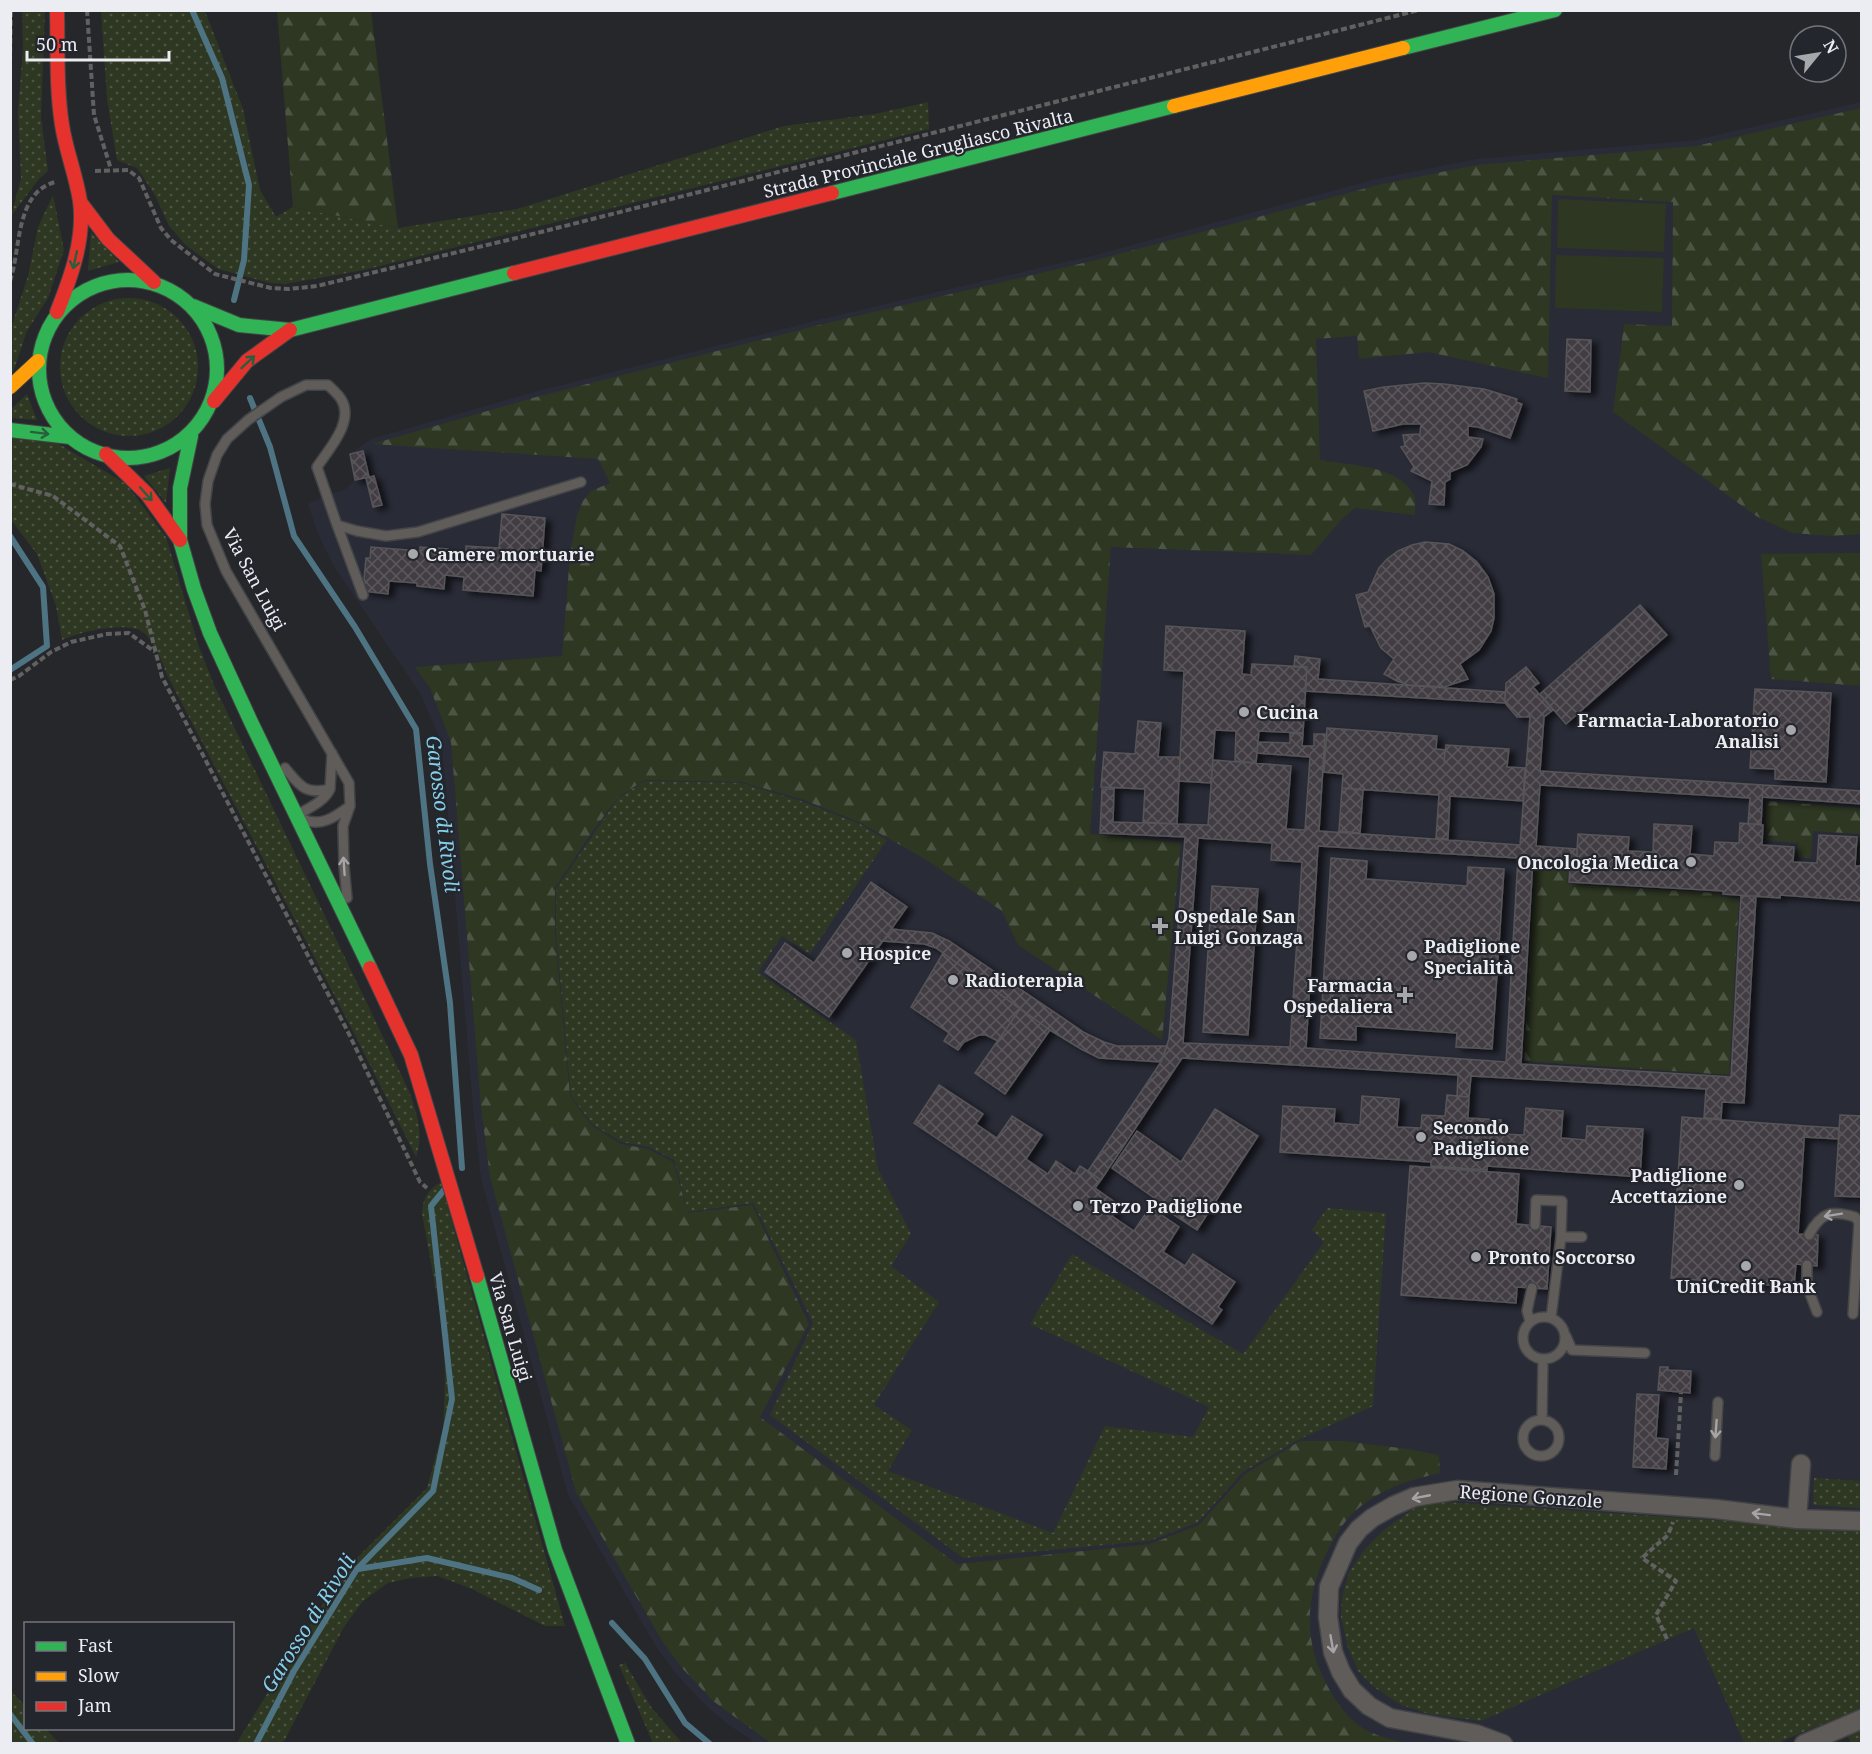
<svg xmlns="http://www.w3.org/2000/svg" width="1872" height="1754" viewBox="0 0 1872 1754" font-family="'Noto Serif',serif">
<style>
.built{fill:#292b37}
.grass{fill:url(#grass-dots)}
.forest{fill:url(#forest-firs)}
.garden{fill:#2e3722}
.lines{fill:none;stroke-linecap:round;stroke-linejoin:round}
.stream{stroke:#4e7382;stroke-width:6}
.building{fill:url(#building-cross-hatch);stroke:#565558;stroke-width:1.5;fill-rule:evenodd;filter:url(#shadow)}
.lane-casing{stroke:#434446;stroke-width:12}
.street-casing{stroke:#434446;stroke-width:21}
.fast-casing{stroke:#434446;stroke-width:16}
.slow-casing{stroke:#434446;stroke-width:16}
.jam-casing{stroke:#434446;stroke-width:16}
.path{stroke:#626161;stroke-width:4;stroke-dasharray:6 3;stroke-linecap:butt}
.lane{stroke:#605c5a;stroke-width:9}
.street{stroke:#605c5a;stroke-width:18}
.fast{stroke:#30b455;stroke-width:14}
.slow{stroke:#ff9f0a;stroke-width:14}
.jam{stroke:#e5322d;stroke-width:14}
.oneway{stroke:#295f3d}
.oneway2{stroke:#a6a4a6}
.poi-dot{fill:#a7a8ac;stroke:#24262d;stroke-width:2}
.labels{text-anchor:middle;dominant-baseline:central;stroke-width:4.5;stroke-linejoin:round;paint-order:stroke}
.street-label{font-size:18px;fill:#ecedf2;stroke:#24262d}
.poi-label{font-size:18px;font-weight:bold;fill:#ecedf2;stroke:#24262d;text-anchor:start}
.water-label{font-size:20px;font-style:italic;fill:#85cfe9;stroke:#24262d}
</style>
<defs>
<pattern id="grass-dots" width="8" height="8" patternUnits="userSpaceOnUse" patternTransform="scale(1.5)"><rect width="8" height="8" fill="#2e3722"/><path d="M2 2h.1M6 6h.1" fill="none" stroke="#4c5443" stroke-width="1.8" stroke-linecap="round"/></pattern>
<pattern id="forest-firs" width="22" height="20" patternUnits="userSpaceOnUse" patternTransform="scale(1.5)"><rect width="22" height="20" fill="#2e3722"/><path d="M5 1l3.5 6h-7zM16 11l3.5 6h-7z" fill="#4c5443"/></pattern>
<pattern id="building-cross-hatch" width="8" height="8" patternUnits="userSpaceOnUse" patternTransform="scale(1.5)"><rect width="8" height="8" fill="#423d42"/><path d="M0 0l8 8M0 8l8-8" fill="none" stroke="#5d595e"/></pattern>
<filter id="shadow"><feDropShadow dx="6" dy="3.5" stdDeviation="3" flood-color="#0009"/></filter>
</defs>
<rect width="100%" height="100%" fill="#26272b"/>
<path class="built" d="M1861,102V1708L1777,1744H757L729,1725L707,1707L676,1674L655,1645L568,1495L481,1179L473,1108L442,744L420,693L333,565L318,534L308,504L327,495L346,489L355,480L350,454L371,439L534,392L830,317L1095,255L1376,179L1476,159L1695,140Z"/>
<path class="grass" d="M22,11H45L41,117L48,171L39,179L11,216L21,178L18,111L23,48Z
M101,11H205L243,109L260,190L276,217L293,207L398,228L517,209L784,126L875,114L928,102L929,129L364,270L285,284L270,283L218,269L187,246L169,226L155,195L137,168L117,160L107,99Z
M53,195L64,250L48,298L27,331L14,370L11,374V328L28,276L38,227Z
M91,232L119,262L88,271Z
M60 367a69 69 0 1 1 138 0a69 69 0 1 1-138 0Z
M27,394L37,420L11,418L10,410Z
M10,435L59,444L126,484L166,537L198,644L214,685L409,1091C417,1114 424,1133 416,1157L352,1029L167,675C162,662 156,643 144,633C129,620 79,632 62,640L56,606L37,554L11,520Z
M170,468L166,503L144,476Z
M645,781L742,783L804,802L860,824L887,840L810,954L782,936L758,972L856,1040L878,1169L911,1234L891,1266L939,1302L874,1405L912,1430L888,1471L1053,1533L1105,1426L1193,1437L1209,1407L1030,1324L1072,1254L1243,1354L1324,1242L1312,1230L1327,1208L1386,1213L1373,1406L1300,1439L1243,1472L1197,1523L1149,1541L963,1558L770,1415L813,1323L753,1203L688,1212L674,1160L649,1147L622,1142L593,1125L571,1096L556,935V889L618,798Z
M441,1182L565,1626H545L470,1588L437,1576L411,1578L388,1583L363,1601L344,1627L283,1743L236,1744L328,1596L359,1556L427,1488L443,1429L445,1382L443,1329L422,1213C423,1198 428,1190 441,1182Z
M1814,1478L1861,1481V1508L1813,1505Z
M1445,1502L1861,1530V1708L1777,1743H1744L1694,1628L1481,1721L1429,1714L1399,1704L1374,1687L1358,1671L1348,1648L1341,1617L1342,1597L1349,1572L1365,1549L1385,1529L1419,1505Z
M625,1663L651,1707L682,1743H653L619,1665Z
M11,1691L25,1706L26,1728L46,1729L59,1743H11Z
M1861,1730V1743H1851L1847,1735Z"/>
<path class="forest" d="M277,11H371L398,228L293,207Z
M1861,108V534L1833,536L1792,533L1756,516L1613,412L1624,324L1672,326L1673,202L1552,195L1548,378L1428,352L1359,359L1357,336L1316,339L1320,460C1348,465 1400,465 1414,496C1416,501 1415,509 1415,515L1355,508L1342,519L1311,555L1111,547L1090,834L1181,843L1162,1040L1018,945L1002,911L925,859L861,823L804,800L742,782L645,780L618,797L590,835L555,888V935L570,1096L592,1126L621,1144L648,1149L673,1162L688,1213L752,1205L809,1324L760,1417L957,1564L1150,1544L1199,1525L1245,1474L1300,1441H1344L1408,1449L1439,1455L1440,1473C1412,1479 1384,1488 1361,1506C1345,1518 1335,1536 1326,1554C1303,1604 1304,1647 1332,1694C1341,1709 1354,1725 1370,1732C1383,1738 1397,1741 1410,1743L772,1744L713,1701L682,1668L662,1641L576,1492L490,1177L481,1107L451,742L430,688L415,667L562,656L570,555L577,515L583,501L591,491L610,483L598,459L372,444L536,397L831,322L1096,260L1378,185L1476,165L1696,146Z
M1861,553V686L1771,679L1761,554Z
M1766,801L1861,808V862H1859L1860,834L1813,831L1811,858L1798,857V843L1766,840Z
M1535,861L1568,863L1567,884L1720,893L1721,897L1739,898L1729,1075L1524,1061Z"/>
<path class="garden" d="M1558,199L1666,204L1664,252L1557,248Z
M1556,255L1664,258L1662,312L1555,308Z"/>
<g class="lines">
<path class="stream" d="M192,10L222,78L249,185L244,260L234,300
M250,398L270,447L294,536L355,627L416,729L430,864L450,1003L462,1168
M10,536L43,587L47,646L10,670
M358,1569L427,1558L512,1578L539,1590
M612,1623L645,1659L685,1723L710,1744
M10,1714L33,1744
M256,1744L294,1671L357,1569L433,1491L452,1399L431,1206L444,1190"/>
</g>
<path class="building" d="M1567,339L1591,340L1590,392L1565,391Z
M1424,383L1444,384L1484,389L1517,399L1516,402L1522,404L1510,438L1478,427L1468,426V437L1483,439L1481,447L1467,465L1450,472V479L1445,482L1444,505L1429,504L1432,481L1411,471L1414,467L1401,447L1405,446L1403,435L1420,434L1421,424H1403L1373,431L1364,391L1384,387Z
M363,451L369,477L355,480L350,454Z
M374,476L382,505L373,507L366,478Z
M502,514L545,518L541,571L535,570L533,596L463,590L464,577L445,575L444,589L417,586V583L389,581L388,594L363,591L366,558H370L371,547L420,551V547L448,549L447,554L466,555V546L499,548Z
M1425,542L1449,544L1463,551L1477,562L1488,577L1494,594V618L1491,631L1479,650L1460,664L1468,679L1444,687L1408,685L1397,681L1384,674L1394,659L1381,648L1370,626L1365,627L1356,595L1368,592L1379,568L1387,559L1398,551L1412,545Z
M1640,605L1667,635L1566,724L1540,694Z
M1166,626L1245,631L1242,674L1251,675L1252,664L1307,667L1303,733L1259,731L1256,763L1235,761L1236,731L1215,730L1211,783L1179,781L1184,671L1164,670Z
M1295,656L1320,659L1318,679L1505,692V703L1305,691L1307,667H1294Z
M1526,667L1539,683L1533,687L1553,710L1544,717L1540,771L1763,785L1761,824H1748L1750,798L1540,785L1536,846L1577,849V861L1533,859L1521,1064L1731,1077L1741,896H1756L1744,1103L1722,1102L1721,1119L1704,1118L1706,1089L1471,1076L1469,1097L1457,1096L1458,1075L1182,1058L1101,1180L1088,1171L1161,1062L1169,1039L1185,837L1100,833L1102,789H1114L1113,822L1208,825L1213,760L1291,766L1286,829L1305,830L1310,757L1257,753L1258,742L1290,743V733L1303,734L1302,746H1314V734H1325L1319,831L1520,845L1530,717H1517L1505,703L1506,683ZM1198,838L1272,843L1271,860L1302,862L1290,1047L1183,1043ZM1318,846L1518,858L1506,1062L1306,1048Z
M1755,689L1831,693L1826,782L1775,779V769L1750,768Z
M1138,721L1161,723L1158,757H1180L1177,824L1143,822L1145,789L1101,787L1104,752L1135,754Z
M1327,728L1437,736L1436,749L1445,750L1444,762L1446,745L1509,749L1507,767L1525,768L1523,801L1450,796L1448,839L1436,838L1439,795L1342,788L1343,774L1324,772Z
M1763,785L1862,791V804L1762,797Z
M1342,788L1363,790L1360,833L1339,831Z
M1740,823L1763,825L1762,845L1794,847L1793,862L1817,863L1819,835L1857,837L1855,866H1862V901L1780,895V898L1723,894V891L1569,882L1570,866H1576L1578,834L1629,837L1628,851L1653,852L1654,824L1692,826L1690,854L1714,856L1715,842L1739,843Z
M1331,858L1367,861L1366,879L1467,886L1468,867L1504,869L1492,1049L1456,1047L1457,1033L1356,1026V1040L1320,1038Z
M871,882L907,907L829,1017L765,972L785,943L814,963Z
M1212,886L1258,889L1248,1035L1203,1032Z
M891,929L932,933L949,941L1085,1033L1104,1042L1117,1046H1167L1161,1062L1099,1058L1081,1049L1050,1030L936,948L924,944L883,941Z
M943,953L1020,1009L998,1041L986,1035H979L964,1042L958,1050L944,1041L949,1033L911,1007Z
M1020,1009L1050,1030L1005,1094L975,1073Z
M939,1085L983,1114L976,1124L997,1138L1012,1116L1042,1135L1026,1159L1048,1174L1056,1161L1075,1174L1080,1166L1088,1171L1101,1180L1095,1188L1119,1205L1112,1216L1134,1231L1150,1207L1179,1227L1163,1252L1185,1266L1193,1254L1235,1282L1218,1307L1222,1310L1212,1324L914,1123Z
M1447,1095L1469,1097L1468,1118L1501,1120L1500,1134L1524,1135L1526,1108L1563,1111L1561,1138L1586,1140L1587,1126L1643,1129L1640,1177L1487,1166V1170L1431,1166V1162L1280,1152L1283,1106L1335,1109L1334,1123L1360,1125L1362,1096L1399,1099L1397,1127L1421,1128L1422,1115L1445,1116Z
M1215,1109L1258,1136L1197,1230L1156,1203L1157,1200L1112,1168L1137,1131L1181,1162Z
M1840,1115L1862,1116V1197L1835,1196Z
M1682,1117L1805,1126L1798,1234L1818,1235L1817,1266L1796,1264L1794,1287L1671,1278Z
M1805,1126L1839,1128V1139L1804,1137Z
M1410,1166L1519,1174L1516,1224L1551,1227L1547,1289L1517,1287L1516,1303L1401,1295Z
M1660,1367H1668V1370L1691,1371L1690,1393L1658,1390Z
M1637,1394L1659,1395L1656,1438L1668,1439L1666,1469L1633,1467Z"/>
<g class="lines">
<defs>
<path id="lane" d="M337,525L363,595
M285,768C300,786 305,795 330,789
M297,815C309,808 325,801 330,789L332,753
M303,819C321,828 336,816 350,806
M347,898L344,866L343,826L350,806L349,783L226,571L207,525L205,504L208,481L217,455L227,439L248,420L281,397L306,385H328C332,389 338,394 341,399C355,421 329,449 317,467L337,525L357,531L386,536L418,532L581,482
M1535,1225L1536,1200L1562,1201L1561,1237
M1809,1235C1821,1212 1831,1210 1855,1217L1859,1222L1853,1314
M1807,1265V1286L1817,1312
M1523 1338a21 21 0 1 1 42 0a21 21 0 1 1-42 0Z
M1551,1318L1561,1237H1582
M1530,1321L1527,1311L1532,1288
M1566,1336L1572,1350L1645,1353
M1542,1419L1543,1359
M1523 1438a18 18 0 1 1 36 0a18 18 0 1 1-36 0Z
M1715,1456L1718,1402"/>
<path id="street" d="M1797,1519L1801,1464
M1503,1744L1476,1734L1390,1718L1369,1706L1352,1690L1341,1672L1333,1652L1328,1617L1329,1587L1348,1543L1359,1529L1372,1518L1393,1506L1414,1497L1457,1490L1716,1509L1797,1519L1862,1521
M1804,1744L1862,1719"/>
<path id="fast" d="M1403,48L1555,10
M832,193L1174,106
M39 369a89 89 0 1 1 178 0a89 89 0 1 1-178 0Z
M193,306L239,325L290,330L514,273
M10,430L70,437
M191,436L180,488V540L194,589L210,633L251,722L370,968
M477,1276L555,1550L628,1744"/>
<path id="slow" d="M1174,106L1403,48
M10,387L38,361"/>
<path id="jam" d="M57,10C58,48 56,87 62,125C66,151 76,175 80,201C85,239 71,277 57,312
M80,202L108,239L154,282
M514,273L832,193
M214,401L247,361L290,330
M106,454L147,494L180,540
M370,968L411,1055L477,1276"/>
</defs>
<use href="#lane" class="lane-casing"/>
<use href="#street" class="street-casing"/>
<use href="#fast" class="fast-casing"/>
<use href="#slow" class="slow-casing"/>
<use href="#jam" class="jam-casing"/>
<path class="path" d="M87,10L94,115L111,169
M10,62L11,10
M95,171L128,170L139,178L161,228L171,240L215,274L271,288L289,289L317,286L541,232L1419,10
M10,281C21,249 15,193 55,182
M10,484L53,496L120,546L145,610L162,677L348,1032L420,1182L427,1188
M10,680L19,676L51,652L71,642L107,634L129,633L155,652
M1676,1475L1681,1393
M1667,1639L1656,1615L1676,1581L1642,1558L1668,1535L1673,1522"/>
<use href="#lane" class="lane"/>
<use href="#street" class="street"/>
<use href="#fast" class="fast"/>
<use href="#slow" class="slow"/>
<use href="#jam" class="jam"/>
</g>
<defs><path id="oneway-shaft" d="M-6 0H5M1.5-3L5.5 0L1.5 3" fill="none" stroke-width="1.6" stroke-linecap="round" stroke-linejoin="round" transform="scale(1.5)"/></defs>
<g class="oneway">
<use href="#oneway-shaft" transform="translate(75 260) rotate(102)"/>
<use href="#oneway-shaft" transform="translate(248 362) rotate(-43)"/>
<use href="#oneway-shaft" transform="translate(40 433) rotate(7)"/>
<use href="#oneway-shaft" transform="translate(146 494) rotate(48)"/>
</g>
<g class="oneway2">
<use href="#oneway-shaft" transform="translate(344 866) rotate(-94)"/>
<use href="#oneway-shaft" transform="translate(1833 1215) rotate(171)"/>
<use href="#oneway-shaft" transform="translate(1716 1429) rotate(94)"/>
<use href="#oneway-shaft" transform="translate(1421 1497) rotate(169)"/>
<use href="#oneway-shaft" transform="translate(1761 1514) rotate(-173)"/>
<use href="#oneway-shaft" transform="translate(1332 1644) rotate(80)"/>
</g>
<g class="poi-dot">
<circle cx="413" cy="554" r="6"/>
<circle cx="1244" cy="712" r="6"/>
<circle cx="1791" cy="730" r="6"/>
<circle cx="1691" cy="862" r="6"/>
<path d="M1157 917h6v6h6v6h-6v6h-6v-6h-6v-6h6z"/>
<circle cx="847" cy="953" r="6"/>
<circle cx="1412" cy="956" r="6"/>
<circle cx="953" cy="980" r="6"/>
<path d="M1402 986h6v6h6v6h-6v6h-6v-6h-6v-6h6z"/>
<circle cx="1421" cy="1137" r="6"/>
<circle cx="1739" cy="1185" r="6"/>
<circle cx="1078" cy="1206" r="6"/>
<circle cx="1476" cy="1257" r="6"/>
<circle cx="1746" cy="1266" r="6"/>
</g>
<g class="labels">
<g class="street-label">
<text transform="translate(918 153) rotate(-14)">Strada Provinciale Grugliasco Rivalta</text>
<text transform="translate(255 579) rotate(62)">Via San Luigi</text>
<text transform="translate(511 1327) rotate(74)">Via San Luigi</text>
<text transform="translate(1531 1496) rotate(4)">Regione Gonzole</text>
</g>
<g class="poi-label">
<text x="425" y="554">Camere mortuarie</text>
<text x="1256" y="712">Cucina</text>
<text x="1779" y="720" text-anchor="end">Farmacia-Laboratorio<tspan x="1779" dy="21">Analisi</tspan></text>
<text x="1679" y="862" text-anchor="end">Oncologia Medica</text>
<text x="1174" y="916">Ospedale San<tspan x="1174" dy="21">Luigi Gonzaga</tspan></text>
<text x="1424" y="946">Padiglione<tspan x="1424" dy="21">Specialità</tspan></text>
<text x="859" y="953">Hospice</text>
<text x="965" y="980">Radioterapia</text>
<text x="1393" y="985" text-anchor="end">Farmacia<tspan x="1393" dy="21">Ospedaliera</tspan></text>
<text x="1433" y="1127">Secondo<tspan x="1433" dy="21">Padiglione</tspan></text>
<text x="1727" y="1175" text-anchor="end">Padiglione<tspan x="1727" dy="21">Accettazione</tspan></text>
<text x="1090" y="1206">Terzo Padiglione</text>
<text x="1488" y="1257">Pronto Soccorso</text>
<text x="1746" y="1286" text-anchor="middle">UniCredit Bank</text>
</g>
<g class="water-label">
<text transform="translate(443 814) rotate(83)">Garosso di Rivoli</text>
<text transform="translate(308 1623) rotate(-58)">Garosso di Rivoli</text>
</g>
</g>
<rect width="1872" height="1754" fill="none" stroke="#ecedf2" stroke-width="24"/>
<rect x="24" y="1622" width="210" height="108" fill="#24262d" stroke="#74767c" stroke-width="1.5"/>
<rect x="36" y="1642" width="30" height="9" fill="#30b455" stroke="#74767c" stroke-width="1.5"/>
<text x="78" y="1652" font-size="18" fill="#ecedf2">Fast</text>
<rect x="36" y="1672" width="30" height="9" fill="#ff9f0a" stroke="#74767c" stroke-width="1.5"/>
<text x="78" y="1682" font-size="18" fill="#ecedf2">Slow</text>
<rect x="36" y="1702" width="30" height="9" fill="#e5322d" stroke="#74767c" stroke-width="1.5"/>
<text x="78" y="1712" font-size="18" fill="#ecedf2">Jam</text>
<g transform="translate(1818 54) rotate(60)"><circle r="28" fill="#24262d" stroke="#74767c" stroke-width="1.5"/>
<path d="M0-4.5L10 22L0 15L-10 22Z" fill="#a7a8ac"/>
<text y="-9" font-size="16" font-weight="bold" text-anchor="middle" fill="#ecedf2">N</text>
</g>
<path d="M27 51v9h142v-9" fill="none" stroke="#ecedf2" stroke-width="3"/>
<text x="36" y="51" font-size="18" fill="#ecedf2" stroke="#24262d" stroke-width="4.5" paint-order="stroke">50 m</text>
</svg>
